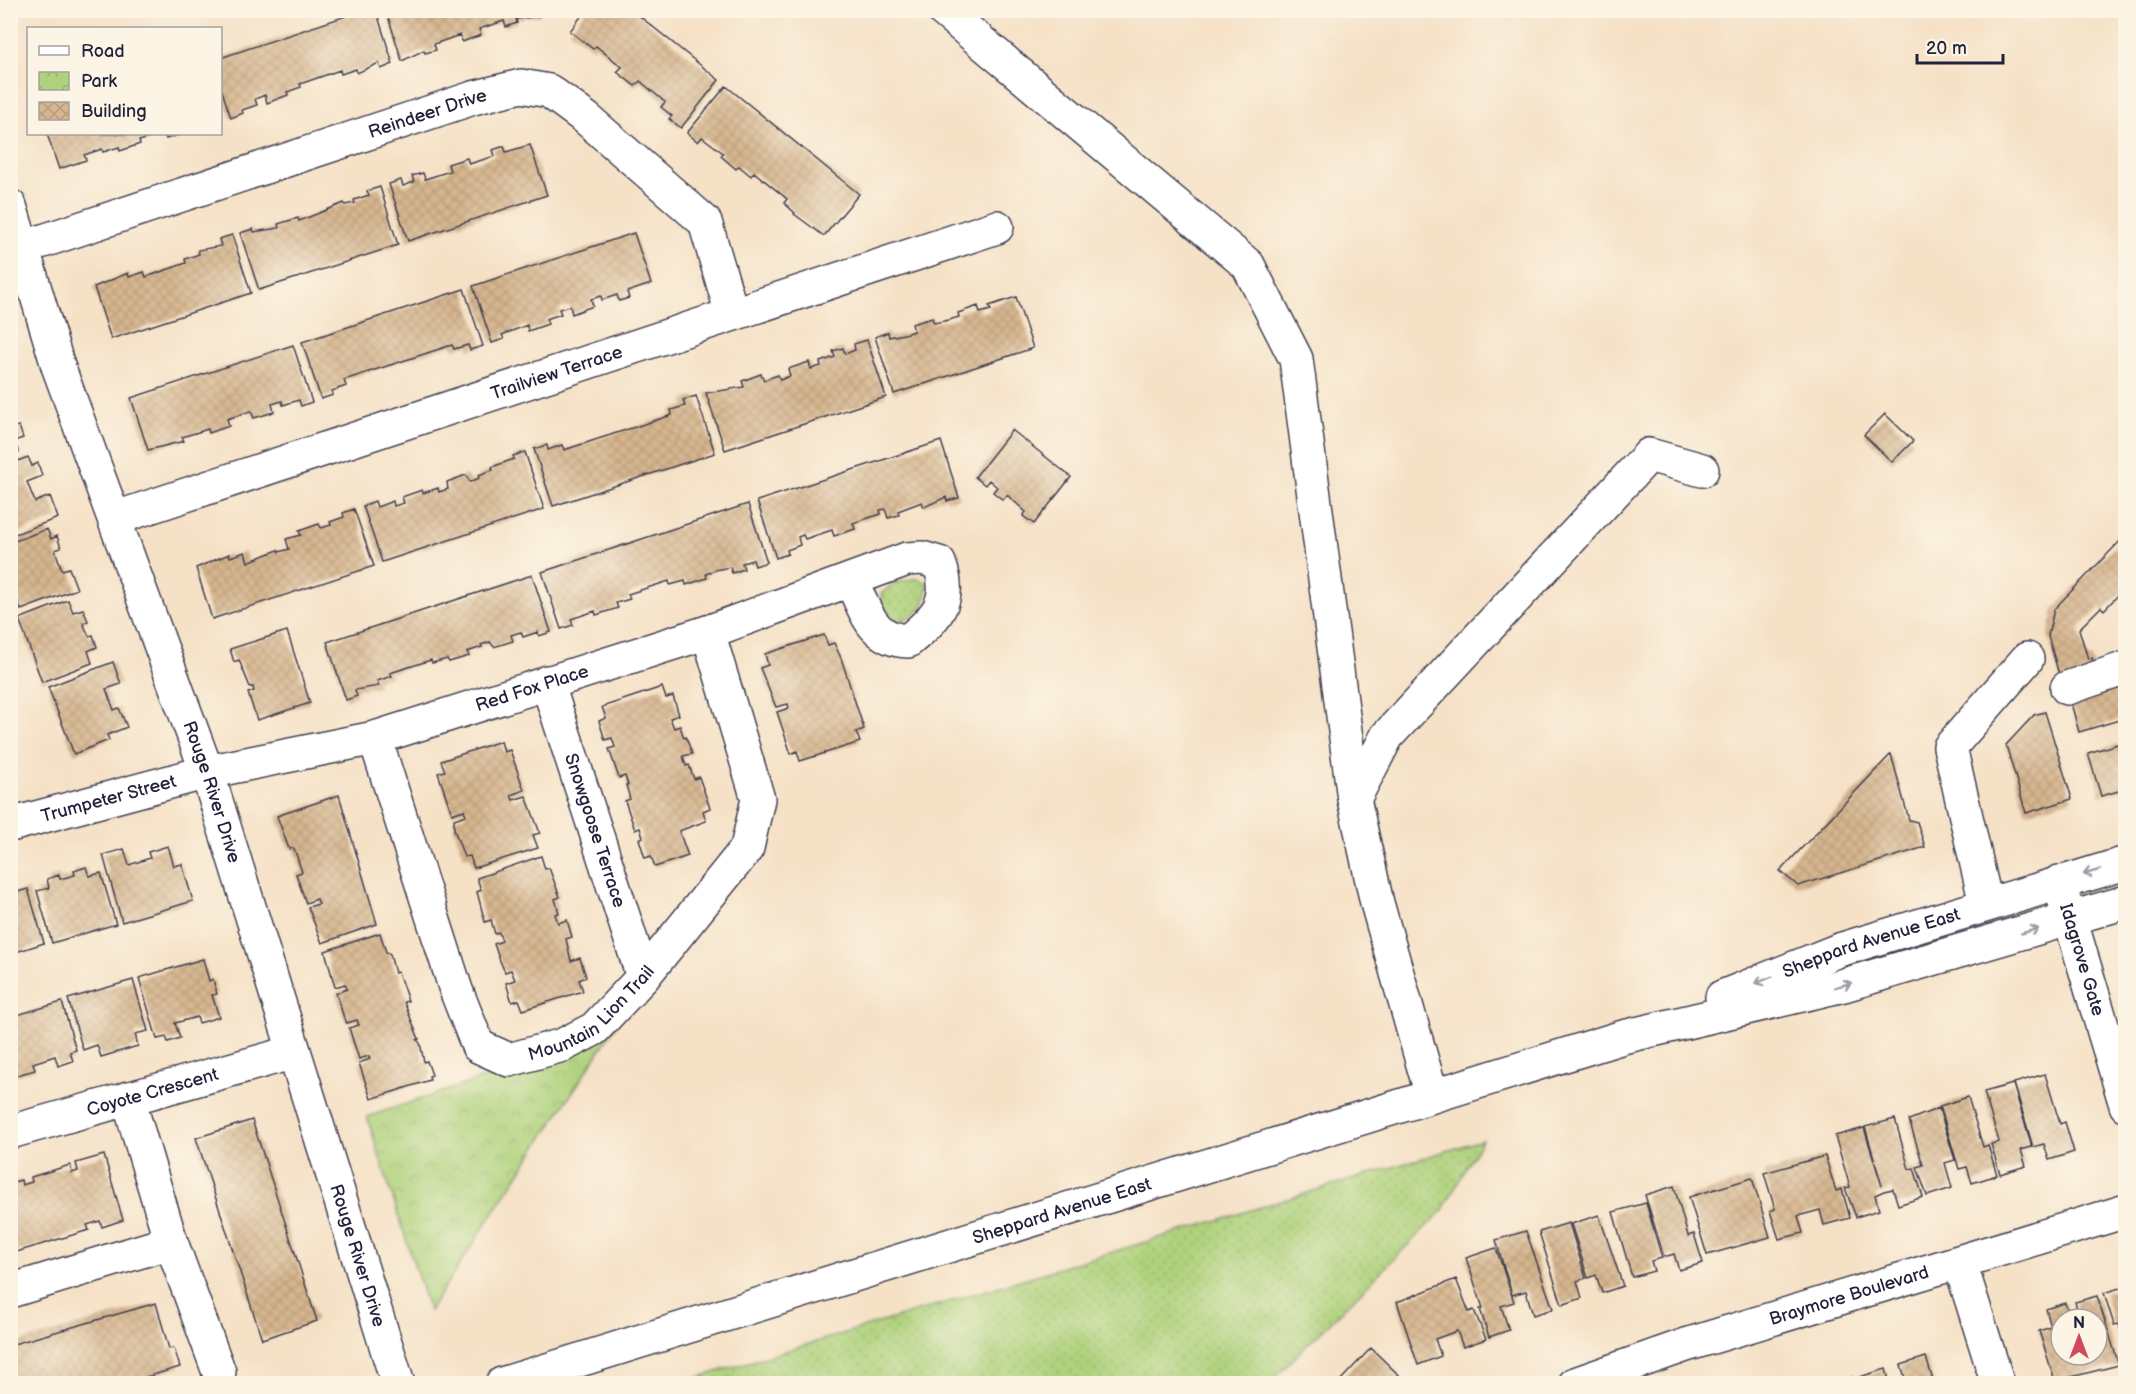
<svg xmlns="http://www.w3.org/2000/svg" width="2136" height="1394" viewBox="0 0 2136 1394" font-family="'Balsamiq Sans',sans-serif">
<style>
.grass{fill:url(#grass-dots);stroke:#687a5b;stroke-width:1.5}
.park{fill:url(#park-crowns);stroke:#687a5b;stroke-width:1.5}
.building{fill:url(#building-cross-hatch)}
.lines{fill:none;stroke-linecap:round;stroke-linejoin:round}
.minor-casing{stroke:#423f50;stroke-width:36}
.major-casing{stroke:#423f50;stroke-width:36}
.minor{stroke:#fff;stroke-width:33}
.major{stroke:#fff;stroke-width:33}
.oneway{stroke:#9c9ca7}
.labels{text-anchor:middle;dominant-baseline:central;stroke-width:4.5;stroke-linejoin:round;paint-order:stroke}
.street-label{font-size:18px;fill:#22223b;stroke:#fcf5e5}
</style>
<defs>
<pattern id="grass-dots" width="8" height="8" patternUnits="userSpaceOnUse" patternTransform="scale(1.5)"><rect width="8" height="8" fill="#aed17b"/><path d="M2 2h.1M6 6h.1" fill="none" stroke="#95b36b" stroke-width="1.8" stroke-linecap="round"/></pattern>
<pattern id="park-crowns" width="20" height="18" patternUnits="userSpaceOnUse" patternTransform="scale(1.5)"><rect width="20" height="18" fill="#aed17b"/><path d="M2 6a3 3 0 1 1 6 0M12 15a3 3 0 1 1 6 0" fill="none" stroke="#95b36b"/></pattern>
<pattern id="building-cross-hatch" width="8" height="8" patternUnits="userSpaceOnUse" patternTransform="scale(1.5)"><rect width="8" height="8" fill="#d7b68f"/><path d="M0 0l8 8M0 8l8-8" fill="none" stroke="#b89c7c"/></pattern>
</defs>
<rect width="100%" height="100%" fill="#fcf5e5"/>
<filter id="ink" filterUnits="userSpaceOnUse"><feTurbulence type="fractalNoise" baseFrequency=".0167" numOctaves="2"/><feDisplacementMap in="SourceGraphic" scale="12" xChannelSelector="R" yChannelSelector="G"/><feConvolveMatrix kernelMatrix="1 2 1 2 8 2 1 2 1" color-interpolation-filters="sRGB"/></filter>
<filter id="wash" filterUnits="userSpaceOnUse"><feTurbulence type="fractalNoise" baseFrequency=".008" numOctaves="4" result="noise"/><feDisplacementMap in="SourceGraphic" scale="24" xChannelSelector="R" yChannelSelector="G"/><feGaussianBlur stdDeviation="1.35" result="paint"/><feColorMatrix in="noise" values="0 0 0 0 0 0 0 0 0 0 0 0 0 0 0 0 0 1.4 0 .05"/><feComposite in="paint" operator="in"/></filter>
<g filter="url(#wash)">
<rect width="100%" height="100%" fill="#f5e1c6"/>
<path class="grass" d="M918,578L927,583C929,602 916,620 896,621L882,605L881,594L894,583Z
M1482,1140L1442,1211L1269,1383H680Z"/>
<path class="park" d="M623,1015L429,1311L367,1117L562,1052Z"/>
<g id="blocks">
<path class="building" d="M364,10H376L393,64L381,69L379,63L357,73L356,69L341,74L340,70L300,84L301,87L287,92L288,95L267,103L265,95L255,99L257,105L242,110L243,113L231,118L220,85V58Z
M386,10H538L540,16L516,19L517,23L506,27L504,21L479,29L481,35L462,42L460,35L434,44L436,50L425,53L424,50L402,61Z
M586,10H632L719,80L681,128L669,119L672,116L661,107L665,102L640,81L635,86L617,72L622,67L596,46L593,49L570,31Z
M726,86L859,194L824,236L794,214L795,213L784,203L787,199L754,172L751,176L739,166L736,169L721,156L723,153L714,146L702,137L698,142L687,133Z
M47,134H163L139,141L140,144L120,151L119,147L103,152L102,149L84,155L86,160L59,169Z
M164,134H181L166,139Z
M530,145L547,195L408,241L389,184L401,180L403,186L414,182L412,176L423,173L425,179L450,171L448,164L467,158L469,164L495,156L493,150L504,146L506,152Z
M380,187L398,245L259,290L240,233L253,229L254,232L279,228L278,224L298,218L299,221L344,203L345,205L355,203L354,200L369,195L367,191Z
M634,233L651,284L627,292L629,298L619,301L617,295L602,300L601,296L591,299L593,306L572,314L570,306L559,309L561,314L546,319L548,324L528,331L527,325L502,335L504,339L492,343L473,286Z
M232,235L251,293L111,339L94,287L128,273L129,277L144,272L146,277L186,263L185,259L199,254L198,250L221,246L219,239Z
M464,289L483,346L470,350L468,345L454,349L452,345L344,380L346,386L332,391L333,395L321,399L302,342Z
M1016,297L1033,348L894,394L875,337L888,332L889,337L904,334L914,331L912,324L932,318L934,323L949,320L959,317L958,313L978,306L980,313L991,310L989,306Z
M867,340L886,397L725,450L706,393L744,387L742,381L761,374L764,380L778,375L780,380L790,376L788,369L809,362L811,369L821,366L820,362L835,357L833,351L843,348L845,354L855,350L854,344Z
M293,345L312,402L301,406L299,400L283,405L282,401L272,404L274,412L254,418L251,411L227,419L229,426L209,433L208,429L182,437L184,441L148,450L131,398Z
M696,396L715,453L553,506L534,449L547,445L548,450L562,445L564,450L672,415L671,410L685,406L683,400Z
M1885,414L1913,441L1892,462L1864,435Z
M10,418L14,427L19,426L23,438L14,441L19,453L10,456Z
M1012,430L1071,477L1034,524L1023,516L1026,512L1007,495L1003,500L993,492L997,487L989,480L985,485L975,477Z
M941,441L959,498L947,501L946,497L924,507L922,502L898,511L899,515L888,518L885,509L880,510L881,514L853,523L855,529L834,536L832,530L805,539L803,535L798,537L800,545L787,550L788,554L776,558L757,501Z
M525,452L544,509L382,562L363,506L375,501L377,507L393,501L394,506L404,503L402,497L422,490L423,493L438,488L439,492L448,489L447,482L466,475L470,482L479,478L478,475L493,470L492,467L514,459L513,456Z
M28,457L32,466L38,463L42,476L27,482L35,502L50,496L58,518L10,536V464Z
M748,504L767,562L755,566L753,560L742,563L744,569L732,573L730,567L715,570L706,574L707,578L686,585L685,581L670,585L669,581L628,594L630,599L616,603L618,608L596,615L595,611L571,619L573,625L561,629L542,572Z
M354,509L374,566L212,619L196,568L229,554L230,557L245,552L248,562L278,550L279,552L289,549L286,539L301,535L299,531L319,524L321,528L331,525L330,522L344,517L343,513Z
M47,529L51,539L57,536L61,548L55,550L62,570L69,568L77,589L21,610L10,583V543Z
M2126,535V581L2122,585L2125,588L2104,610L2101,607L2079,629L2088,659L2092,658L2097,675L2062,685L2048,636L2054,609Z
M532,575L551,632L539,636L538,632L523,637L521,632L511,635L513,641L494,647L490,642L481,645L482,647L467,652L469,656L449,662L447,659L432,663L431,660L390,673L392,676L377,681L379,686L355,690L357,696L346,700L327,642Z
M68,600L73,612L83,609L88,621L83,623L89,636L93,635L97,647L88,651L92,663L42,682L19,619Z
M287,631L310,703L257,720L248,693L254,691L253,687H250L239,660L234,662L230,649Z
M824,635L828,645L834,643L841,658L864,729L856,732L860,742L800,761L797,751L791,754L777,712L789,708L788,704L776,707L760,668L768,665L765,654Z
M113,662L121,684L106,689L114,710L119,708L127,727L107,735L109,740L74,754L48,687Z
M662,687L666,698L673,696L679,715L670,718L674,728L680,726L684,738L686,737L692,754L683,756L686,766L689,765L694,779L699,777L710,808L703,811L706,821L679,831L688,856L655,867L651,856L645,858L639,839L643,837L640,828L635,830L625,801L630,799L626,785H628L625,776L619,778L609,749L615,747L612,738L605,740L599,721L606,718L602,707Z
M2121,688L2126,703V718L2079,732L2071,703Z
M2045,712L2072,799L2026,813L2006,745L2034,715Z
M501,741L504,752L510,750L524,790L511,795L513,800L526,796L540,833L533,835L538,848L474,868L470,856L464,857L454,829V819L466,815L464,810L452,814L438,773L445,771L441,761Z
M2121,743L2122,746L2126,745V789L2101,796L2088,753Z
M1891,754L1909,820L1917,822L1925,847L1798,886L1780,871Z
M339,795L377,924L322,943L308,907L319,904L317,899L306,903L296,874L302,872L294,848L289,849L277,816Z
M168,846L174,866L182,864L193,901L122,922L103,855L124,849L129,865L150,858L148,852Z
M541,856L545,869L549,868L560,897L555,899L559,913L555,914L558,923L567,920L572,937L566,939L571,961L580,958L586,977L579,980L583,991L523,1010L519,1000L512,1002L506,983L515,980L511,970L505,972L500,961L494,944L502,941L499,932L495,934L491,920L485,922L477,892L481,890L477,878Z
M86,867L89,876L101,873L116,924L52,943L37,891L49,888L47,879L59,875L60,879L75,875L74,871Z
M28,889L44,943L10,954V894Z
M380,933L386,952L390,954L395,973L398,972L408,1001L404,1002L419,1039L417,1040L420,1043L424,1062L427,1061L432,1075L429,1076L430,1080L371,1099L359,1063L370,1059L369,1056L359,1059L349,1028L359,1025L357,1020L347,1023L344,1018L336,993L347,989L345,984L335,987L325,951Z
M203,959L209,981L213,979L217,994L212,995L219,1017L199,1023L197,1017L175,1023L180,1038L168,1042L166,1037L157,1039L139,978Z
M133,980L148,1031L135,1034L138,1046L101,1057L97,1045L83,1050L68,999Z
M62,1002L76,1050L70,1052L73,1061L58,1066L55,1056L33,1063L35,1070L14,1076L10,1064V1017Z
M2045,1074L2060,1124L2065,1122L2074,1152L2049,1160L2044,1144L2033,1147L2014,1083Z
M2013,1084L2032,1147L2021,1150L2026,1166L2000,1174L1991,1144L1999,1142L1984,1092Z
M1968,1097L1983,1147L1988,1145L1997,1175L1972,1183L1967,1167L1959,1169L1940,1106Z
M1939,1108L1955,1160L1945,1163L1952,1188L1927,1196L1917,1167L1923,1165L1909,1120Z
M1895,1119L1909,1169L1914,1168L1923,1197L1898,1205L1893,1189L1884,1191L1875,1195L1879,1210L1856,1217L1845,1188L1850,1187L1835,1136L1864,1128L1882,1186L1865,1127Z
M252,1120L317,1321L262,1339L196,1138Z
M104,1155L123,1220L102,1227L100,1221L87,1225L89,1230L10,1254V1183L21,1180L22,1185L32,1182L31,1177L70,1165L72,1173L78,1171L76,1163Z
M1825,1156L1836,1191L1842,1189L1850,1218L1824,1225L1820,1210L1798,1216L1803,1233L1779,1239L1770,1211L1775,1209L1764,1173Z
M1752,1178L1770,1237L1707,1255L1689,1197Z
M1674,1186L1688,1236L1694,1234L1703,1263L1679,1270L1674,1254L1664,1257L1645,1195Z
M1646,1203L1662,1258L1651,1261L1654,1271L1632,1277L1613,1212Z
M1599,1215L1623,1286L1602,1293L1596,1275L1588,1278L1571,1224Z
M1569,1223L1586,1278L1577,1281L1582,1298L1562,1305L1539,1232Z
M1526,1231L1553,1309L1533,1315L1526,1291L1512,1295L1496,1240Z
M1496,1248L1514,1302L1501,1306L1509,1330L1489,1337L1480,1309L1483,1308L1466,1258Z
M1456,1279L1469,1312L1474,1310L1486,1339L1463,1347L1457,1331L1435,1339L1441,1356L1418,1365L1397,1302Z
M2126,1286V1344H2125L2119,1324L2114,1325L2104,1293Z
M2097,1296L2119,1365L2055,1381L2039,1331L2051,1327L2046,1309L2065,1303L2071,1319H2061V1355H2097V1319H2076L2079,1317L2075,1302Z
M156,1303L169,1349L174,1348L180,1367L122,1384H10V1345Z
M1371,1348L1404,1380L1400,1384H1337Z
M1926,1357L1934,1384H1907L1901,1365Z
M1886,1369L1890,1384H1861L1859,1377Z
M1852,1377L1854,1384H1834V1383Z"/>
</g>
</g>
<g filter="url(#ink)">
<use href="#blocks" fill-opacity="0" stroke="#423f50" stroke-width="1.5"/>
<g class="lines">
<defs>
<g id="minor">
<path d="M943,10L1248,265L1296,359L1354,799"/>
<path id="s1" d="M10,206L58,366L207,772L398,1384"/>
<path id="s2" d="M25,247L473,98L521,86L549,91L587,119L705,222L732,314"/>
<path id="s3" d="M116,518L997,227"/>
<path id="s4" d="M547,682L643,977"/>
<path d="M2067,688L2126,668"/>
<path id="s5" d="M375,738L456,990L478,1046L509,1060L563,1045L594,1029L643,977L747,848L758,799L708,632"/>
<path id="s6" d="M10,825L207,772L375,738L708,632L907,559L922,558L939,563C954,601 936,618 908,641C871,640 866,610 851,581"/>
<path id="s7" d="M2059,882L2126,1105"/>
<path d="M1986,904L1950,747L2027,659"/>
<path d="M1432,1096L1377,903L1354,799L1387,736L1649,455L1702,470"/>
<path d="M128,1098L171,1242L219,1372"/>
<path id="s8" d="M10,1132L294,1052"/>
<path d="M1960,1263L1998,1384"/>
<path d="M10,1291L171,1242"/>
<path id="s9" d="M1575,1384L1686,1345L2126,1211"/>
</g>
<g id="major">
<path id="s10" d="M1722,997L1839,950L2126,863"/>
<path id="s11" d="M502,1384L1623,1037L1844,985L2126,902"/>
</g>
</defs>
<use href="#minor" class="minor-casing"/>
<use href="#major" class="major-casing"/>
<use href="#minor" class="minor"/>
<use href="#major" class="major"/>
</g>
<defs><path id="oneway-shaft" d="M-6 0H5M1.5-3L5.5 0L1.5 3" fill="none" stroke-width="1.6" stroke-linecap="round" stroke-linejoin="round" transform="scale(1.5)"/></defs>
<g class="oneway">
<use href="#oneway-shaft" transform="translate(2092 872) rotate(164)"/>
<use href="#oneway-shaft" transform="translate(2030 931) rotate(-16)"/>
<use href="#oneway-shaft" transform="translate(1764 980) rotate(158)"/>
<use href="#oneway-shaft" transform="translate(1843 985) rotate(-15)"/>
</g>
</g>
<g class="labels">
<g class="street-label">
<text stroke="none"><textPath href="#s2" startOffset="424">Reindeer Drive</textPath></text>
<text stroke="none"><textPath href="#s3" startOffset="464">Trailview Terrace</textPath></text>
<text stroke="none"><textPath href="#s6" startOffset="540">Red Fox Place</textPath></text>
<text stroke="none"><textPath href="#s1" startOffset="620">Rouge River Drive</textPath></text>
<text stroke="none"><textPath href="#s6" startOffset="102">Trumpeter Street</textPath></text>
<text stroke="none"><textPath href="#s4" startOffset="156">Snowgoose Terrace</textPath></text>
<text stroke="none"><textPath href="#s10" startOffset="159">Sheppard Avenue East</textPath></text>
<text stroke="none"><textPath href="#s7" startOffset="81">Idagrove Gate</textPath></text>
<text stroke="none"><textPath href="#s5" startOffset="456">Mountain Lion Trail</textPath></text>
<text stroke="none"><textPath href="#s8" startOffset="148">Coyote Crescent</textPath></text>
<text stroke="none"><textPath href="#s11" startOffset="586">Sheppard Avenue East</textPath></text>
<text stroke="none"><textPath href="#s1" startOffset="1106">Rouge River Drive</textPath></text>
<text stroke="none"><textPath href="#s9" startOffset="288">Braymore Boulevard</textPath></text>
</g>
</g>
<rect width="2136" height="1394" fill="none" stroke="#fcf5e5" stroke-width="36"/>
<rect x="27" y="27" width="195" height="108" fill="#fcf5e5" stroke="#a5a1a1" stroke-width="1.5"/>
<rect x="39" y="46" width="30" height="9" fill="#ffffff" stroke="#a5a1a1" stroke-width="1.5"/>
<text x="81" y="57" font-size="18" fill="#22223b">Road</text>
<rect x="39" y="72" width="30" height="18" fill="url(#park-crowns)" stroke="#a5a1a1" stroke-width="1.5"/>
<text x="81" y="87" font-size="18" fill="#22223b">Park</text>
<rect x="39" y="102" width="30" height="18" fill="url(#building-cross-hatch)" stroke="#a5a1a1" stroke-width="1.5"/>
<text x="81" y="117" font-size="18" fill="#22223b">Building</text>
<g transform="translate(2079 1337)"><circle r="28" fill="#fcf5e5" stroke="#a5a1a1" stroke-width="1.5"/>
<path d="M0-4.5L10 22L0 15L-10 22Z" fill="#d1495b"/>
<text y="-9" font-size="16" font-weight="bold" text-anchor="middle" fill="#22223b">N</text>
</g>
<path d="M1917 54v9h86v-9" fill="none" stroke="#22223b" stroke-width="3"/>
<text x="1926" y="54" font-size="18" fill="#22223b" stroke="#fcf5e5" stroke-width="4.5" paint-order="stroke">20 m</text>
</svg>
